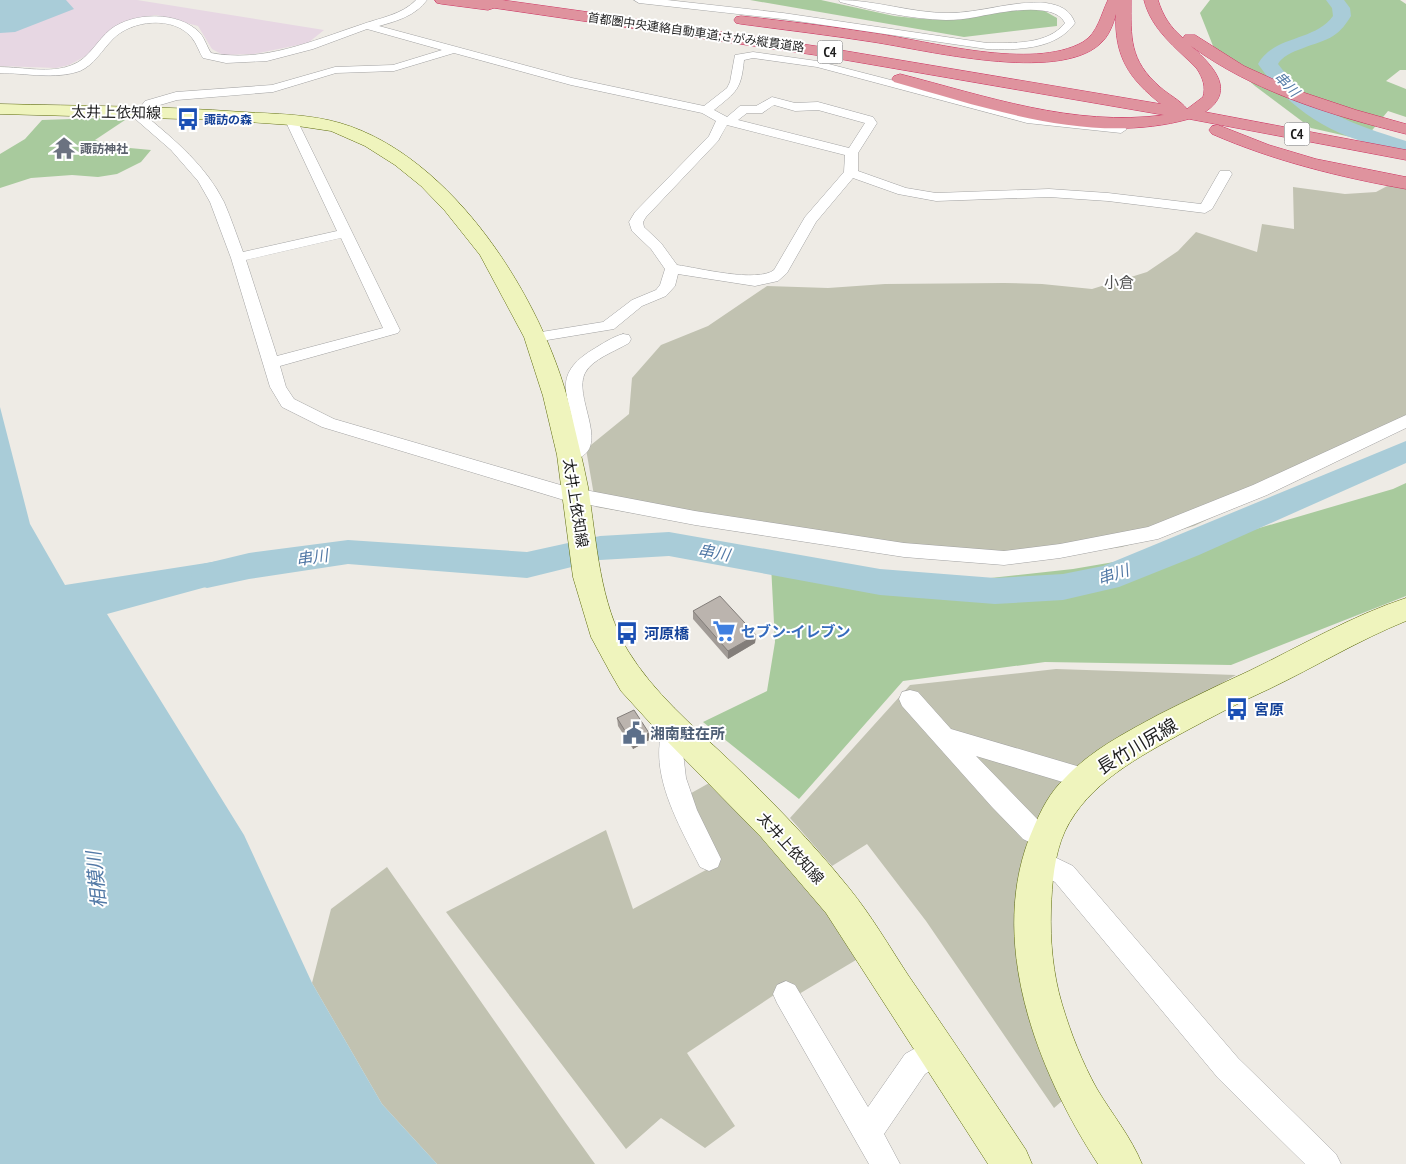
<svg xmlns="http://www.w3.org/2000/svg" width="1406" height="1164" viewBox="0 0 1406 1164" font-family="'PT Sans Narrow','Noto Sans JP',sans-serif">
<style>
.industrial{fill:#e7d7e3}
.construction{fill:#c1c2b1}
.forest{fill:#a8ca9d}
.water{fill:#a9ccd8}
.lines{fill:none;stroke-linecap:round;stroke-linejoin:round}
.river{fill:#a9ccd8;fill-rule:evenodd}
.street-casing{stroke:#a2a2a2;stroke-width:1}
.secondary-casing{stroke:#5e6c0e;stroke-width:1}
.highway-casing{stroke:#cc3361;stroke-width:1}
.street{fill:#fff;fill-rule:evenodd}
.secondary{fill:#eff4bd;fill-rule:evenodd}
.highway{fill:#df939e;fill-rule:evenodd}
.wall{fill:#a19b96}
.shaded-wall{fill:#837e7a}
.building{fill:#bbb4ae;stroke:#837e7a}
.labels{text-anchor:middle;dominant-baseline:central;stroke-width:4;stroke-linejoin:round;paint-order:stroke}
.far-street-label{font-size:12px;fill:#1e1e1e;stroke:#fff}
.far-transit-label{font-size:12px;font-weight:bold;fill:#164399;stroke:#fff;text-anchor:start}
.far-worship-label{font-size:12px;font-weight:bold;fill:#5b616d;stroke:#fff;text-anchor:start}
.shield{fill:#fff;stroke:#626262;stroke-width:1}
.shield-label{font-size:14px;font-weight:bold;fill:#1e1e1e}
.far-water-label{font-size:14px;font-style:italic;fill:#5279a6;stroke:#fff}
.street-label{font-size:15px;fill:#1e1e1e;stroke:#fff}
.far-quarter-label{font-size:15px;fill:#515151;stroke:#fff}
.shop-label{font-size:15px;font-weight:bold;fill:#366cbe;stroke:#fff;text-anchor:start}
.transit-label{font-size:15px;font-weight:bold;fill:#164399;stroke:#fff;text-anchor:start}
.service-label{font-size:15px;font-weight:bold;fill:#4e5e75;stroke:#fff;text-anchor:start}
.water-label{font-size:16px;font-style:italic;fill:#5279a6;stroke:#fff}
.near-street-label{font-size:18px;fill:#1e1e1e;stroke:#fff}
.near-water-label{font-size:19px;font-style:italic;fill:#5279a6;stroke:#fff}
</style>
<rect width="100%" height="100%" fill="#eeebe5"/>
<path class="industrial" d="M0,0H137L324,30L308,43L254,54L223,55L212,49L198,26L156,15L133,19L114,27L86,56L69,65L56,68L0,66Z"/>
<path class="construction" d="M1406,176V425L1194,526L1122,547L1057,556L763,535L596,507L586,449L629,414L632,378L661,345L708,326L767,286L828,288L885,284L1004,283L1042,284L1092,289L1147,272L1178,251L1196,232L1257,252L1262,224L1294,229L1293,187L1345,194L1376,192Z
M1056,669L1236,675L1148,725L1031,838L1022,864L1017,892L1015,932L1017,966L1040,1052L1062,1101L1054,1108L926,921L867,844L832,866L790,818L910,685Z
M711,782L777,851L819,902L856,960L794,997L786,987L687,1053L735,1126L705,1148L661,1118L626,1149L446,912L606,830L633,909L719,863L686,796Z
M387,867L560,1115L595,1164H437L382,1104L312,983L331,909Z"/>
<path class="forest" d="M750,0H821L894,16L923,19L956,20L1020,8L1041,9L1057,18V26L964,37Z
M1210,0H1400L1406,4V70H1400L1386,81L1406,89V117L1388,111L1364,140L1311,128L1255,86L1215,51L1200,13Z
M102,118L125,120L95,140L119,147L151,150L141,162L117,174L98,177L72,175L31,178L0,188V154L25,139L42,120Z
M1406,483V596L1231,665L1045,662L903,681L799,799L703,722L767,691L775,642L771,565L963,581L1073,569L1184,550L1393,489Z"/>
<path class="water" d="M0,0H66L74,9L15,32L0,33Z
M0,407L30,524L65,585L251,556L250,575L107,614L244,835L312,983L382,1104L437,1164H0Z"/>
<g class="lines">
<path class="river" d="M1326,0H1344L1350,8L1351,16C1346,24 1341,31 1333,36C1319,45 1285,50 1278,64C1315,113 1350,123 1406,141V154C1341,138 1298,121 1258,64C1274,35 1314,42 1333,16L1332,8Z
M1406,441V463L1199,555L1119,587L1063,600L995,604L880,595L669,556L600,560L527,578L348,564L249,579L207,588L195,584L190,575L195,566L249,553L348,540L527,552L600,536L669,532L880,569L995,578L1063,574L1103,566Z"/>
<defs>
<path id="street" d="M416,0H427C415,16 397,21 379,26L572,78L704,106L727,88L730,82L735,55L753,52L817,61L1027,115L1121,125L1127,129L1121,133L1027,123L817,67L753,58L744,60C741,90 737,91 714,110L727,117L740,106H756L772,97L795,103L818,102L873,117L877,123L858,153V171L906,188L936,193L1049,189L1108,193L1201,204L1220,171H1230L1232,174L1212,209L1205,213L1108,201L1049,197L936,201L898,194L853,178L816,222L787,273L778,281L755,286L678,274L675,286L666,296L642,306L614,329L535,342L529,340L527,337L529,334L603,322L632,300L656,290L660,285L665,269L651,249L632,231L629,222L635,212L709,136L716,121L702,113L571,85L454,53L394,71L336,73L273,92L177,100L153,107L146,116C176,141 206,166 224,202C231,218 237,236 243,252L337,231L285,120L291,116L297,120L400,330L398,333L280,366L286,387L294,399L334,419L564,486L695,511L904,543L1004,551L1060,544L1148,527L1253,485L1406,415V428L1267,495L1158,539L1060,558L1004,565L904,557L695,525L564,500L322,427L282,407L270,387L231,258L210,202L198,181L171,150L133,117L145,101L176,92L272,85L335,67L393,65L442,50L367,29L313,49L267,61L226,63L203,58C199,52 197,44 192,38C174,15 131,20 113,39C102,50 94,65 80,71C54,80 26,73 0,73V67C23,67 50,74 72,65C89,59 97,40 111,29C134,12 179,11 200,33C205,39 207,47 211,53C263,63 312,41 360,25C379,18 402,15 416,0ZM774,105L795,111L818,110L865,123L849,148L738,120L747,113H762ZM727,125L845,155L844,172L805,217L774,270C757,283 699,268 677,265L661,243L644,227L643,222L646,217L718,141ZM341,238L383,328L277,356L246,260Z
M634,0H667L783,13L987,43C1012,43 1048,45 1065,23C1054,0 997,13 976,17C966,19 956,20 946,20C910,19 875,11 840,2L839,0C876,0 911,13 948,13C981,13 1013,0 1046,3C1059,5 1070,9 1075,23C1056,50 1017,50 987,49L783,19L639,3Z
M623,334L629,335L631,339L629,343C616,351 592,359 585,373C573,396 608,442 581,457C574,460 570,461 563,459L560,455L574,442C576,402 545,379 592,350C602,344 612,337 623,334Z
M910,690L918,692L951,729L1094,771L1098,778L1094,785L1086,789L976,756L1041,823L1054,831L1057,839L1054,847L1045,850L1023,839L992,807L902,706L899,699L902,692Z
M674,718L682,721L685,728L682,744L686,778L697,810L721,859L718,867L709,871L700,867C680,826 644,768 666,721Z
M1038,849L1073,866L1238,1058L1336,1154L1341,1164H1305L1218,1078L1055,882L1029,869L1026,861L1029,853Z
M786,981L795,985L868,1107L905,1054L937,1036L947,1040L951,1050L947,1060L925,1074L884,1134L900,1164H869L777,1003L773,994L777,985Z"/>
<path id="secondary" d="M0,104C81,106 162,106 243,112C275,114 309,114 340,123C453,156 543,299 570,408C576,435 583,461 588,487C597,543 599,602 628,651C654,693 692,725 727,758C770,799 812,842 849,888C871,915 889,946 908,975C948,1033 987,1091 1026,1150L1032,1164H988L826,913L761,837L663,737L621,691L610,672L591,637L573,577L557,455L543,396L524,337L480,255L445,211L421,186L395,165L365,146L331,131L291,125L220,120L0,114Z
M1406,598V621C1359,640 1315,667 1269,689C1240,702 1212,717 1184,732C1139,757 1088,783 1065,831C1054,855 1052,883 1051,910C1050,941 1053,974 1062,1004C1071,1034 1082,1062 1097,1089C1112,1114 1131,1137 1142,1164H1098C1037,1071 985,938 1033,829C1041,810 1050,792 1065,778C1091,750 1125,733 1158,715C1188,700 1218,685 1249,671C1301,646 1351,616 1406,598Z"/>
<path id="highway" d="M435,0H502L588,12L822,47L1161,104C1129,79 1114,56 1116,14C1113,25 1109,36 1100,44C1057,83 926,50 873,42C829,35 785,30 741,24L736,23L734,20L736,17L741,16C785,21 829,26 873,33C930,41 1032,71 1083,42C1098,33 1101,14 1108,0H1131C1131,38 1129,60 1160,87C1169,95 1180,100 1187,109L1203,97C1206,87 1203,78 1197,69C1176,47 1152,31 1144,0H1158C1163,16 1170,27 1183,38L1185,35H1195L1244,66L1299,91L1356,110L1406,124V134C1330,115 1254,92 1191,46C1211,64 1238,90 1205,112L1406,150V160L1189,119C1092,146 987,108 894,82L892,79L894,76L900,74C986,96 1073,127 1164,115L822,56L494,8L488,10L442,4L437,3Z
M1218,125L1269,145L1316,159L1406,177V189C1339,177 1274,161 1212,134L1209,130L1212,126Z"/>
</defs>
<use href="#street" class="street-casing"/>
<use href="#secondary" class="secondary-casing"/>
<use href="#highway" class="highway-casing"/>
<use href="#street" class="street"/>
<use href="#secondary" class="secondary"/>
<use href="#highway" class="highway"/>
</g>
<path class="wall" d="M693,611L756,635L755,643L728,659L693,619Z
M617,718L649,733V740L633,749L618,726Z"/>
<path class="shaded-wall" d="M756,635L755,643L728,659V651Z
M649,733V740L633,749L632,742Z"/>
<path class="building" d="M720,596L756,635L728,651L693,611Z
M634,710L649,733L632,742L617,718Z"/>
<defs>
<symbol id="bus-bare" viewBox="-9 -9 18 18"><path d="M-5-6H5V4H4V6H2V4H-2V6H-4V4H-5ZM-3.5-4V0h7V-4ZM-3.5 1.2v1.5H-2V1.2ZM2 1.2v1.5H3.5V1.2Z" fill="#1a4fb4" stroke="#fff" stroke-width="2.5" paint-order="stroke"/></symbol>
<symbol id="temple-bare" viewBox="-9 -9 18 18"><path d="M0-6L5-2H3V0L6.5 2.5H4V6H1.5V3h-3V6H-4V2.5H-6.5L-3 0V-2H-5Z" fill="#6b7280" stroke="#fff" stroke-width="2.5" paint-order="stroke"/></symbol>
<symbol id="supermarket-bare" viewBox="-9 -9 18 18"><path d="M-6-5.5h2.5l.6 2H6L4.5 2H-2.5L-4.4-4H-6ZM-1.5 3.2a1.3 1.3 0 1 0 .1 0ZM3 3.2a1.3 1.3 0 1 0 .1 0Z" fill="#3f7fe0" stroke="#fff" stroke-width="2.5" paint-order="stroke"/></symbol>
<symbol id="civic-bare" viewBox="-9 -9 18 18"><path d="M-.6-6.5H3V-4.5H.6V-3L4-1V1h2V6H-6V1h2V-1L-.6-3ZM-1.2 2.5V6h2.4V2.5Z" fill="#5c6f8a" stroke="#fff" stroke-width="2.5" paint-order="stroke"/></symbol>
</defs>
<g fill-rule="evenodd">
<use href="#bus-bare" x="172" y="103" width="32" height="32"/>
<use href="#temple-bare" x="48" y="132" width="32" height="32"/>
<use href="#supermarket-bare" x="708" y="615" width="32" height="32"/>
<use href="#bus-bare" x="611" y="617" width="32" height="32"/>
<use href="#bus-bare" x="1221" y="693" width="32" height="32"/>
<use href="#civic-bare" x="618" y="717" width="32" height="32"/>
</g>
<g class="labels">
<g class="far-street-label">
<text transform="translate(696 32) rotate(8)">首都圏中央連絡自動車道;さがみ縦貫道路</text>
</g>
<g class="far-transit-label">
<text x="204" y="119">諏訪の森</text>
</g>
<g class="far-worship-label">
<text x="80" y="148">諏訪神社</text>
</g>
<g class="shield">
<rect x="817.5" y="40.5" width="25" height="23" rx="4"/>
<rect x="1284.5" y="122.5" width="25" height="23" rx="4"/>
</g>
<g class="shield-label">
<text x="830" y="52">C4</text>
<text x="1297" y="134">C4</text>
</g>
<g class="far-water-label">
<text transform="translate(1287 84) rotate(46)">串川</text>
</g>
<g class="street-label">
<text transform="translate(116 112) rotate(1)">太井上依知線</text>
<text transform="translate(576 503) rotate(81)">太井上依知線</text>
<text transform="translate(791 848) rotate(48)">太井上依知線</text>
</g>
<g class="far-quarter-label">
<text x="1119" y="282">小倉</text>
</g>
<g class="shop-label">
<text x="741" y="631">セブン-イレブン</text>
</g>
<g class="transit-label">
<text x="644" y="633">河原橋</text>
<text x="1254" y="709">宮原</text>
</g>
<g class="service-label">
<text x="650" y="733">湘南駐在所</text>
</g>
<g class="water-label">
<text transform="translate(714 552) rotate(10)">串川</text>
<text transform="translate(312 557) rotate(-8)">串川</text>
<text transform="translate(1113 574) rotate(-18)">串川</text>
</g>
<g class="near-street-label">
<text transform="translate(1137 746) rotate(-31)">長竹川尻線</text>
</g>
<g class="near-water-label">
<text transform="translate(96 880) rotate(-96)">相模川</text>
</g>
</g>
</svg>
